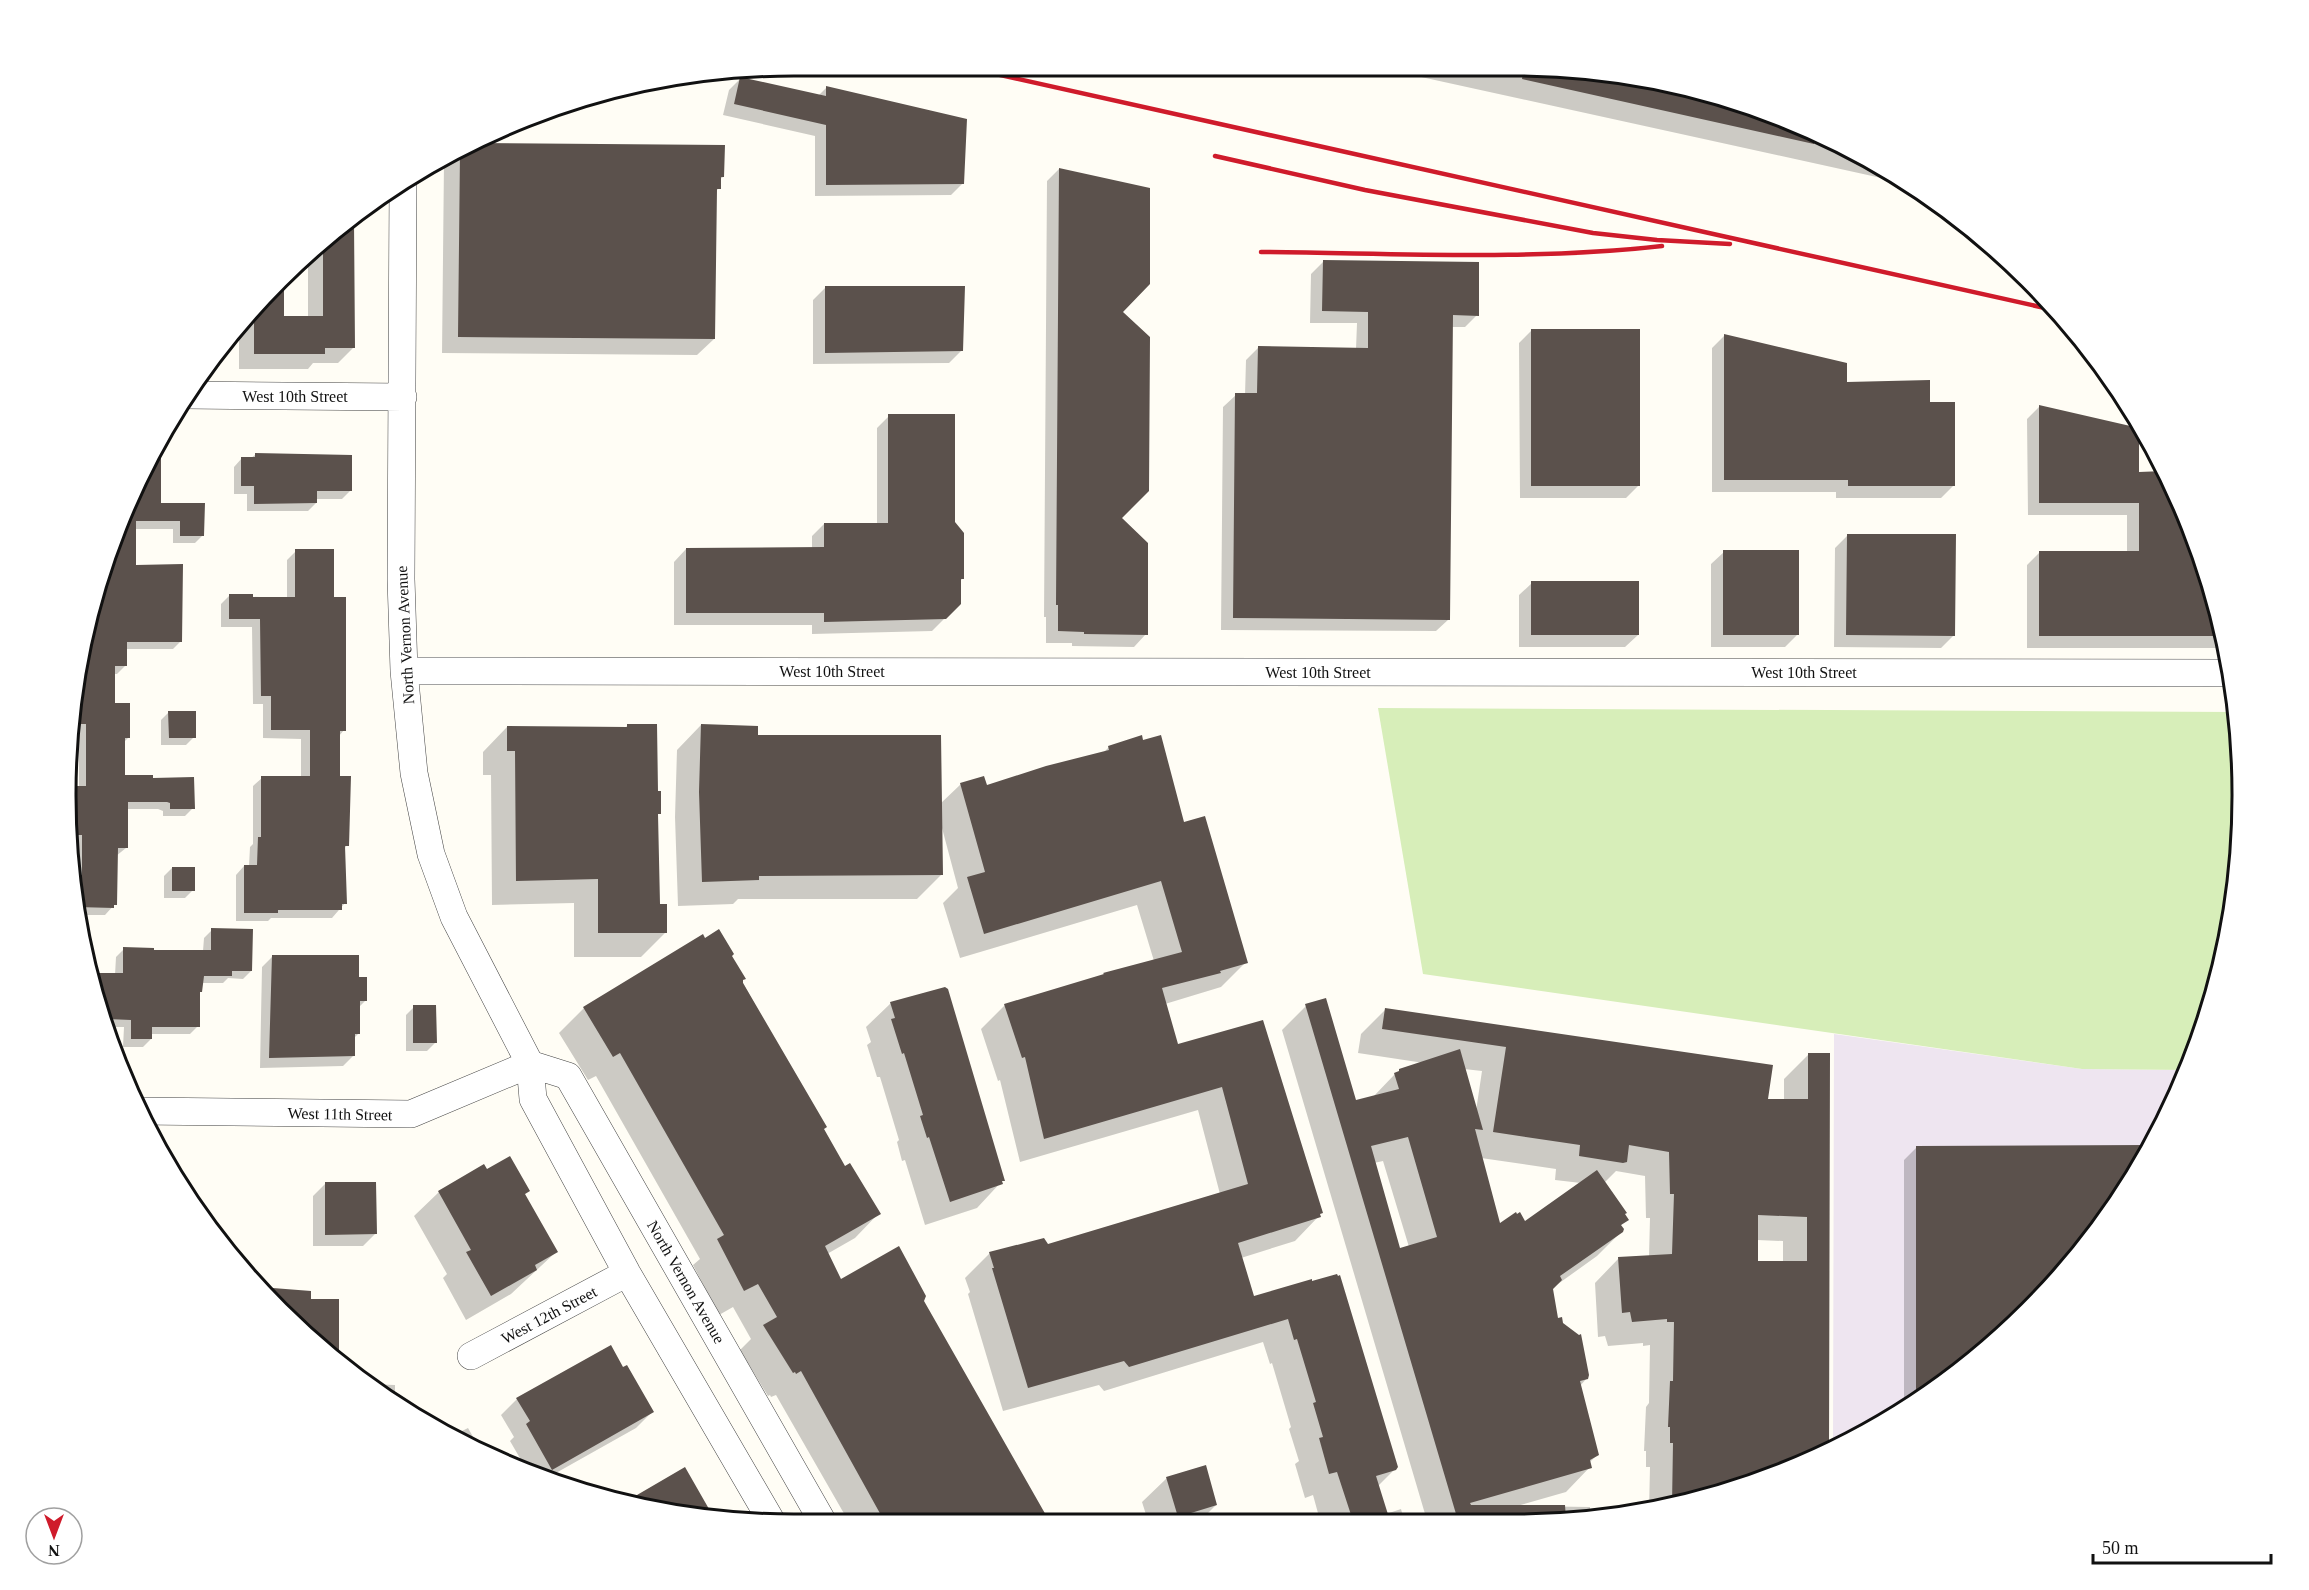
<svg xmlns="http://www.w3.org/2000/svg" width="2309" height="1590" viewBox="0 0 2309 1590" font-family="Georgia,serif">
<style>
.industrial{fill:#eee5f0}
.green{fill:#d7eeb9}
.shadow{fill:#0003;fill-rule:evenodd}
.building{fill:#5b514c;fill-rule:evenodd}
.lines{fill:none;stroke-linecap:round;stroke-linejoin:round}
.minor-casing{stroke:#444;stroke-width:28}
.minor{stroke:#fff;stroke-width:27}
.rail{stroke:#cf1b2b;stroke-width:4.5}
.labels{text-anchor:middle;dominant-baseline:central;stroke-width:6;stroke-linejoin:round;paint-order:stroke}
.street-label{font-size:16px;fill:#111;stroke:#fff}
.rim{fill:none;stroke:#111;stroke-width:3}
</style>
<rect width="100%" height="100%" fill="#fffdf5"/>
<path class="industrial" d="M1834,1034L2082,1069L2189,1070L2120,1200L2029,1311L1958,1374L1833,1450Z"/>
<path class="green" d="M1378,708L2235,712L2243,795L2229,938L2189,1070L2082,1069L1423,974Z"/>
<path class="shadow" d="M1371,66H1514L1656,80L1749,105L1878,164L1904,183Z
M741,78L818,96L827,87L963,183L951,195L815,196V136L723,115L729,90Z
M473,145L723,177L719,180V188L715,192L714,339L697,355L442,353L444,161Z
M1059,169L1121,312L1120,518L1146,634L1134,647L1072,646V643H1046V617H1044L1047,181Z
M352,222L353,348L338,363H313L308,369H239V325L247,315L282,283L283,318H308V261Z
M1323,262L1477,315L1465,327H1451L1449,619L1436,631L1221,630L1223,407L1236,395H1245L1246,360L1258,348L1356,349L1357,323H1310L1311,274Z
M825,288L962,350L949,363L813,364V300Z
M1532,330L1639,485L1626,498H1520L1519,343Z
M1724,336L1846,383L1929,404L1954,485L1941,498H1836V492H1712V348Z
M2039,407L2138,473L2188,516L2227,648H2027V565L2039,553H2127V515H2028L2027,419Z
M889,416L953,523L963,578L960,581V603L932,631L812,634V625H674V562L686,549H812V536L824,524H877V428Z
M255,455L350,491L342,499H316V503L308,511H247V494H234V467L242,458H251Z
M150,464H160V504L203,535L195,543H173V529H135V566L181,641L173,649H125V666L117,674H114V705L128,738L124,742V776L151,780L193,808L185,816H163V811L158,809H126V848L116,856L115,904L105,915H78L74,879V843H71L70,836V795L79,786V732H70L74,694L122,516Z
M1847,536L1954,635L1941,648L1834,647L1835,548Z
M296,551L332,599L344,730L339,736V778L347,845L344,849L345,903L332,918H271L268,921H236V875L244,866H249L250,847L253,844V786L262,778H301V739L263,738V704H253L252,627H221V604L229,596L287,598V560Z
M1724,552L1797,635L1785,647H1711V564Z
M1532,583L1638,635L1625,647H1519V595Z
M169,712L194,737L186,745H161V720Z
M628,725L656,793L659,813L656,816L659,906L666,932L641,957H574V903L492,905L491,775H483V752L507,727L625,728Z
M701,725L757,736L940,804L961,784L986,787L1103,753L1109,747L1183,824L1246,962L1221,987L1165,1004L1177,1045L1262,1022L1319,1216L1295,1241L1241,1258L1253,1298L1310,1281L1395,1469L1378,1486L1386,1514L1401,1509L1405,1524H1321L1313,1495L1305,1498L1295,1464L1299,1461L1289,1429L1291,1427L1272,1363L1270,1364L1263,1342L1104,1391L1099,1385L1003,1411L968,1294L970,1292L965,1278L990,1253L1048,1245L1220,1194L1198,1110L1020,1162L1000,1080L998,1081L981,1029L1005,1005L1154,961L1137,905L960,958L943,903L958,888L942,828L941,875L917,899H738L733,904L678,906L675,817L677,750Z
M172,868L193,890L185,898H164V876Z
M212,930L251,971L243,979L228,978L223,983H202L201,991L198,994V1026L190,1034H151V1039L143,1047H123L124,1027H111L93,975H115L116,957L124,949L152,952L203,951L204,938Z
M79,931H84V948L80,937Z
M702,936L705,940L730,956L742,981L845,1168L879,1213L855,1238L827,1254L841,1282L922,1301L1049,1524H850L776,1395L771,1397L770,1395L768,1396L740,1350L751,1339L733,1307L719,1315L693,1265L700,1259L596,1076L588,1080L559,1033L584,1008Z
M272,957L357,978L366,1000L359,1007V1033L353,1039V1056L343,1066L260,1068L262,967Z
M891,1003L1003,1180L977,1208L925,1225L905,1160L902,1161L897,1142L899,1140L880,1077H877L867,1045L871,1042L866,1027Z
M1306,1006L1355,1102L1372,1098L1395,1074L1424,1063L1358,1053L1361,1034L1385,1010L1766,1101H1784V1079L1809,1054H1828L1827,1452L1649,1511L1650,1467H1646V1451H1644L1646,1407L1649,1403L1650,1345L1643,1346V1343L1608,1346L1605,1336L1598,1337L1595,1283L1619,1258L1649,1257L1650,1218H1646L1645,1176L1616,1171L1604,1183L1627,1219L1620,1226L1622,1231L1597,1256L1551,1289L1556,1320L1587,1378L1580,1386L1597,1455L1589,1463L1590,1467L1566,1492L1517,1506L1590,1507V1510L1583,1517L1514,1524H1428L1282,1030ZM1464,1069L1482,1071L1476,1111ZM1481,1158L1556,1169L1555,1180L1581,1183L1525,1223L1499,1225ZM1383,1161L1409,1247L1399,1250L1374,1163ZM1757,1240L1783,1241V1263H1757Z
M414,1007L435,1043L427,1051H406V1015Z
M2149,1147L2120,1200L2029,1311L1958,1374L1904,1407V1160L1916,1148Z
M486,1171L524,1195L556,1252L511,1294L466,1320L443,1278L447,1274L414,1216L439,1192Z
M325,1184L375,1234L363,1246H313V1196Z
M623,1369L652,1412L636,1428L547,1478L528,1472L510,1441L514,1437L501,1415L517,1399Z
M369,1384L395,1385V1404L390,1401Z
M468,1428L480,1449L454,1435Z
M1167,1478L1216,1505L1197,1524H1149L1142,1502Z"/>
<path class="building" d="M1524,67L1656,80L1749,105L1816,135L1814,144L1522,79Z
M740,77L826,96V86L967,119L964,184L826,185V125L734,104Z
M475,143L725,145L724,177H721V189H717L715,339L458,337L460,152Z
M1059,168L1150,188V284L1123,312L1150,337L1149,491L1122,518L1148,543V635L1084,634V632L1058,631V605H1056Z
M354,221L355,348H325V354H254V308L284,282V316H323V248Z
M1323,260L1479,262V316L1453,315L1450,620L1233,618L1235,393H1257L1258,346L1368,348V312L1322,311Z
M825,286H965L963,351L825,353Z
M1531,329H1640V486H1531Z
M1724,334L1847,363V382L1930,380V402H1955V486H1848V480H1724Z
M2039,405L2139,428V472L2164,471L2188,516L2224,636H2039V551H2139V503H2039Z
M888,414H955V522L964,533V579H961V604L946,619L824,622V613H686V548L824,547V523H888Z
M161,442V503H205L204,536H180V521H136V565L183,564L182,642H127V666H115V703H130V738H125V775H153V778L194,777L195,809H170V803L167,802H128V848H118L117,905H114V908L77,907V875H82V835H77V786H86V724H76V703H81V666L122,516Z
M255,453L352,455V491H317V503L254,504V486H241V457H255Z
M1847,534H1956L1955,636L1846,635Z
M295,549H334V597H346V731H340V776H351L349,846H345L347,904H342V910H278V913H244V865H257L258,837H261V776H310V730H271V696H261L260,619H229V594H253V597H295Z
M1723,550H1799V635H1723Z
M1531,581H1639V635H1531Z
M168,711H196V738H169Z
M627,724H657L658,791H661V814H658L660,904H667V933H598V879L516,881L515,751H507V726L627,727Z
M701,724L758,726V735H941L943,875L759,876V880L702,882L699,792Z
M1142,735L1143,740L1161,735L1184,822L1205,816L1248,963L1220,971L1221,973L1162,988L1178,1044L1263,1020L1323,1213L1320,1214L1321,1217L1238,1243L1254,1296L1312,1279V1281L1337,1274L1338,1276L1340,1275L1398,1467L1396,1470L1376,1476L1391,1524H1354L1337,1472L1329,1474L1319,1438L1323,1437L1313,1403L1316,1402L1297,1339L1294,1340L1288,1319L1129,1367L1124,1361L1028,1388L992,1268H994L989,1252L1044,1238L1048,1244L1248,1184L1222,1087L1044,1139L1025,1057L1022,1058L1004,1004L1104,974L1103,973L1182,952L1161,881L984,934L967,877L985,872L960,783L984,776L987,785L1046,766L1109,750L1108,746Z
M172,867H195V891H172Z
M211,928L253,929L252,971H232V976H204L202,992H200V1027H152V1039H131V1020L108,1019L92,973H123V947L154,948V950H211Z
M719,929L734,954L732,956L746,979L743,980V983L827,1127L824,1129L845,1166L850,1163L881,1214L825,1246L841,1279L899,1246L926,1296L924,1301L1051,1524H888L884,1516L882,1517L801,1371L796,1374L795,1372L793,1373L763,1325L777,1317L758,1284L744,1291L717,1239L724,1235L620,1053L613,1057L583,1007L703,934L705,938Z
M272,955H359V977H367V1001H360V1034H355V1056L269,1058Z
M945,987L948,989L1005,1181H1002L1003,1184L950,1202L929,1137L927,1138L920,1116L923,1115L904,1053L902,1054L891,1019L895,1018L890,1002Z
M1326,998L1356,1100L1399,1089L1394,1073L1399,1071V1069L1460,1049L1483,1130L1475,1129L1500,1223L1516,1212L1517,1214L1520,1212L1525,1221L1597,1170L1627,1213L1625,1214L1629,1220L1621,1225L1624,1229L1623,1232L1560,1276L1562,1280L1553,1289L1558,1318L1562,1317L1563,1323L1579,1335L1581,1334L1589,1375L1588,1379L1580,1381L1599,1455L1590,1460L1592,1468L1470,1503L1471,1505H1565L1566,1519L1514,1524H1459L1305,1004ZM1408,1137L1437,1237L1400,1248L1371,1146Z
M413,1005H436L437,1043H413Z
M1385,1008L1773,1065L1768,1099H1808V1053H1830L1829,1451L1672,1505L1673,1443H1670V1427H1668L1670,1381H1673L1674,1322H1667V1319L1632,1322L1630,1312L1622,1313L1618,1257L1672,1254L1674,1194H1670L1669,1152L1629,1145L1627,1162L1623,1163L1579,1156L1580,1145L1493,1132L1506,1047L1382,1029ZM1758,1215L1807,1217V1261H1758Z
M2149,1145L2120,1200L2029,1311L1958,1374L1916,1399V1146Z
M510,1156L530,1191L525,1194L558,1252L535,1265L537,1270L491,1296L466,1252L471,1250L438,1191L484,1164L487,1169Z
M325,1182H376L377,1234L325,1235Z
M260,1287L311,1291V1299H339V1359L279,1310Z
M611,1345L623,1367L627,1365L654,1412L552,1470L526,1424L530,1421L516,1398Z
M1206,1465L1217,1505L1178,1517L1166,1477Z
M685,1467L713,1516L652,1510L625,1502Z"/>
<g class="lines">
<defs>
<path id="minor" d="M403,182L401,579L404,671L414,773L431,854L454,917L530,1064L533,1099L627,1273L772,1522
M186,395L403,397
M404,671L2231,673
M530,1064L568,1076L824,1524
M139,1111L411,1114L530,1064
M471,1356L627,1273"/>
</defs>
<use href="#minor" class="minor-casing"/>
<use href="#minor" class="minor"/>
<path class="rail" d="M960,66L2054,310
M1215,156L1365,190L1593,233L1657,240L1730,244
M1261,252C1394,253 1529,261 1662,246"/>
</g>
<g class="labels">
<g class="street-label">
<text x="295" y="396">West 10th Street</text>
<text transform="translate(405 635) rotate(-93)">North Vernon Avenue</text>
<text x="832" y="671">West 10th Street</text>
<text x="1318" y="672">West 10th Street</text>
<text x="1804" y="672">West 10th Street</text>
<text transform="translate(340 1114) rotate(1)">West 11th Street</text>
<text transform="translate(686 1282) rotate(60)">North Vernon Avenue</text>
<text transform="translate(549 1315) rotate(-28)">West 12th Street</text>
</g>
</g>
<path d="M0 0H2309V1590H0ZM794 76H1514A718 718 0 0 1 2232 794V796A718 718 0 0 1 1514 1514H794A718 718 0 0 1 76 796V794A718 718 0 0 1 794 76Z" fill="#fff" fill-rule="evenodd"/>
<path class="rim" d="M794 76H1514A718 718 0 0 1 2232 794V796A718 718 0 0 1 1514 1514H794A718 718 0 0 1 76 796V794A718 718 0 0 1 794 76Z"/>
<g transform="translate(54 1536) rotate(180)"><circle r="28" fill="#ffffff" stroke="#a0a0a0" stroke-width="1.5"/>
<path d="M0-4.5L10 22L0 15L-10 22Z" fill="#cf1b2b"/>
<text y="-9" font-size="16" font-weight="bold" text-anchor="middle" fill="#111111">N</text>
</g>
<path d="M2093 1554v9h178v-9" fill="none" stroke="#111111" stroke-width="3"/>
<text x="2102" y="1554" font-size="18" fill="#111111" stroke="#ffffff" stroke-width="4.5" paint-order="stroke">50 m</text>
</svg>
